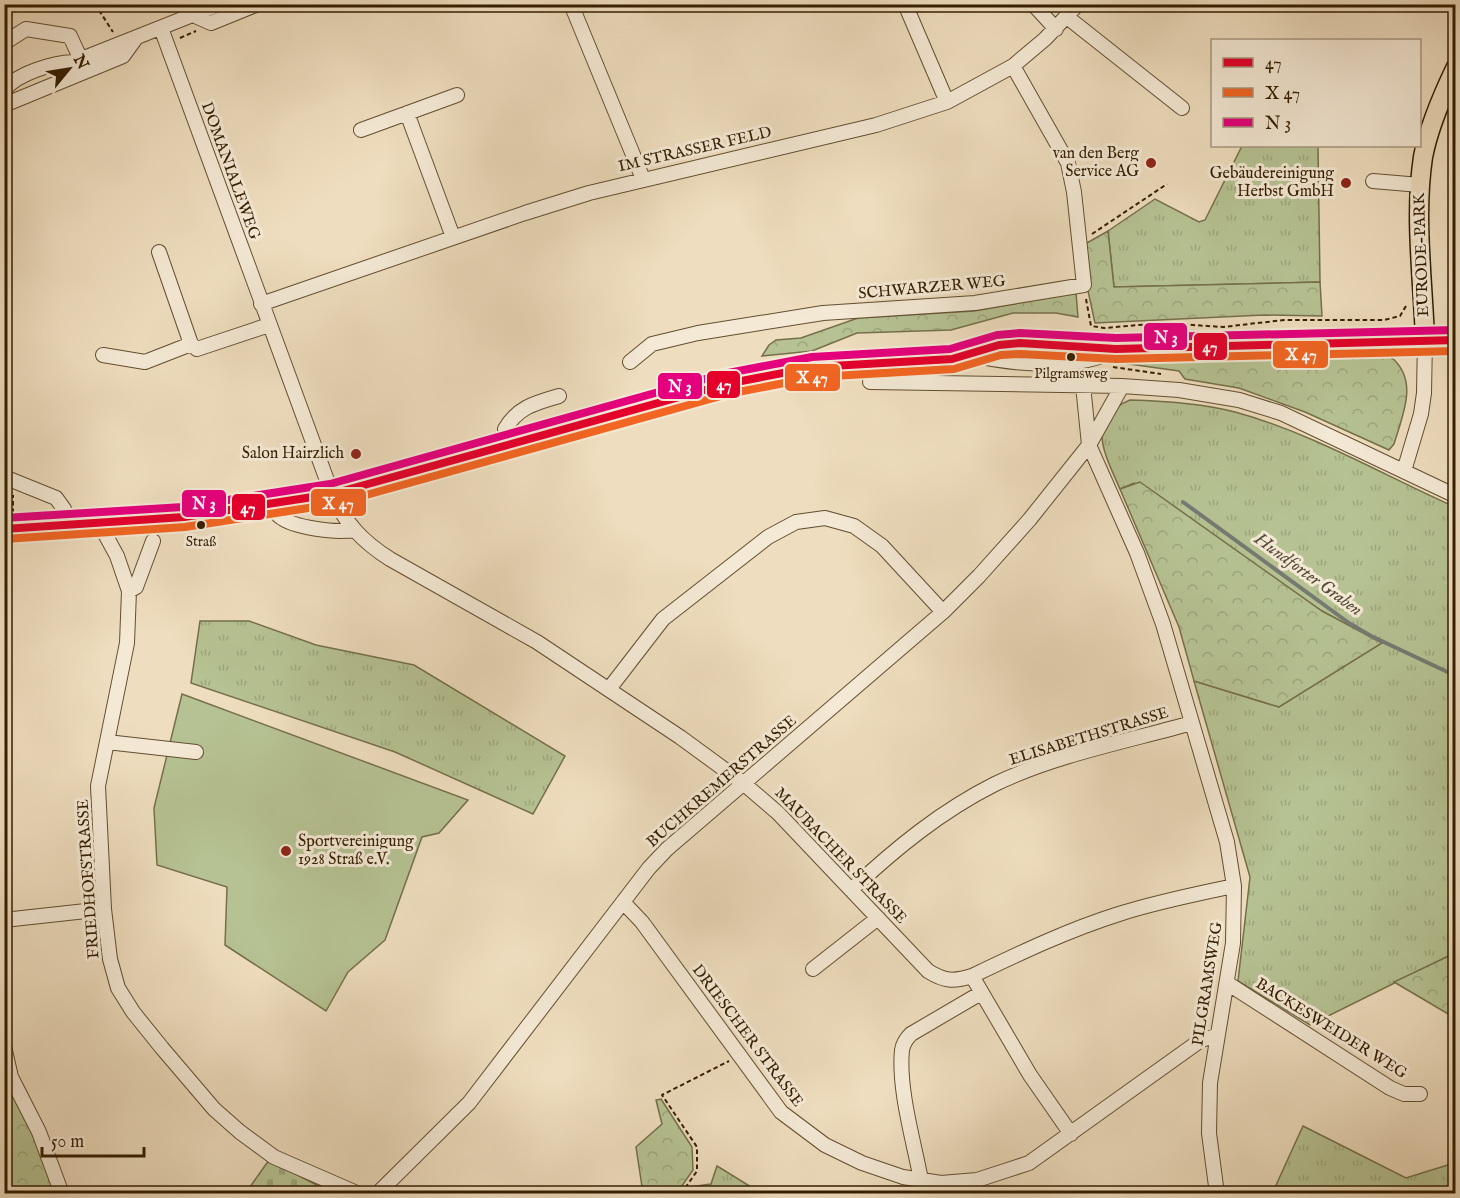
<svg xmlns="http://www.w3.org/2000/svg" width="1460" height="1198" viewBox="0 0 1460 1198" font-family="'IM FELL English',serif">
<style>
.grass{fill:url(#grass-tufts);stroke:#75704a;stroke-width:1.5}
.forest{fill:url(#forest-crowns);stroke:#75704a;stroke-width:1.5}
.cemetery{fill:url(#cemetery-stones);stroke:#75704a;stroke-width:1.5}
.pitch{fill:#b6c293;stroke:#75704a;stroke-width:1.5}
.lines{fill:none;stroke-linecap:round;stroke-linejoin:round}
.stream{stroke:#757a71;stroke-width:4}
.minor-casing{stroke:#624e30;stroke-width:16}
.major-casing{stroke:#341e00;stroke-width:21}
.path{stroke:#341e00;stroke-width:2;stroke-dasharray:4.5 3;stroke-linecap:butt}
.minor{stroke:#f4e9d5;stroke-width:14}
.major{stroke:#eeddbe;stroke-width:18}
.bus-1-casing{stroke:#f4e9d5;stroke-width:12}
.bus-2-casing{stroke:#f4e9d5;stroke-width:12}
.bus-3-casing{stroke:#f4e9d5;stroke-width:12}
.bus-1{stroke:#e4002b;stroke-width:8}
.bus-2{stroke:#f26522;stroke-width:8}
.bus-3{stroke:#e5007d;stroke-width:8}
.poi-dot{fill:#8f2418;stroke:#f4e9d5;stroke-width:2}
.bus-dot{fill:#341e00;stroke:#f4e9d5;stroke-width:2}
.labels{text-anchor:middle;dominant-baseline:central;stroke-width:6;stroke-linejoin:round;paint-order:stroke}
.bus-label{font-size:14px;fill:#341e00;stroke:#f4e9d5}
.street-label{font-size:16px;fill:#341e00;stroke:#f4e9d5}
.poi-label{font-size:16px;fill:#341e00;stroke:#f4e9d5;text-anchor:end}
.water-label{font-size:18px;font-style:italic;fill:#544c39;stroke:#f4e9d5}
.line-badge{stroke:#f4e9d5;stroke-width:2}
.badge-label{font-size:16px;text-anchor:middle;font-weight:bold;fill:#fff}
</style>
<defs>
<pattern id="grass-tufts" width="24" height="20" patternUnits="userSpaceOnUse" patternTransform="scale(1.5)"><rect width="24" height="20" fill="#b6c293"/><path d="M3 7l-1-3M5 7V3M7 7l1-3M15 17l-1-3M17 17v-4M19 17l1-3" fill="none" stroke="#9da67d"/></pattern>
<pattern id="forest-crowns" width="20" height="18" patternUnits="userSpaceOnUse" patternTransform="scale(1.5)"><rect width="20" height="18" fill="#b6c293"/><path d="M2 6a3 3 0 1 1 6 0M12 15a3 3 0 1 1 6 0" fill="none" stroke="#9da67d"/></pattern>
<pattern id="cemetery-stones" width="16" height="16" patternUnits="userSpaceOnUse" patternTransform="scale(1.5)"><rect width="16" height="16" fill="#b6c293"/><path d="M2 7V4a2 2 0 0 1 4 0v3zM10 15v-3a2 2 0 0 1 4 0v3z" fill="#9da67d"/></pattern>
</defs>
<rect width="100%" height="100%" fill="#eeddbe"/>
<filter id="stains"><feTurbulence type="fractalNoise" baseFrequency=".00333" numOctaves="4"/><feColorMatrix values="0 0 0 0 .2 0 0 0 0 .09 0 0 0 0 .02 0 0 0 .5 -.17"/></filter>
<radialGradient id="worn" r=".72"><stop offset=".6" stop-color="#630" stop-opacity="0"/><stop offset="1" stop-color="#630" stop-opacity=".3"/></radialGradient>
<path class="grass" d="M1242,146H1318L1320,282L1114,287L1108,231L1155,199L1199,222L1205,220Z
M1130,400C1164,401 1201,403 1235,412C1312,433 1383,475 1455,507V953L1310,1025L1238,981L1250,877L1194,681L1279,707L1381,643L1322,611L1134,483L1120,489C1106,456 1083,419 1130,400Z
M200,621H249L316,645L414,665L565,756L533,814L395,752L191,683Z
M1303,1126L1406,1178L1451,1164L1455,1175V1193L1272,1194Z
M717,1166L761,1193H686L690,1187L711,1184Z"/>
<path class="forest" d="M1108,231L1114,287L1320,282L1322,316L1264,315L1095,323L1088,291L1085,244Z
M1076,293L1078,317L1056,313H1013L951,330L857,333L812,351L762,356L769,345L776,340L801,338L858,318L974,311Z
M1391,357C1419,380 1403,414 1394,444L1389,450L1305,412L1239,388L1185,379L1179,371L1115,362L1113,358Z
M1140,482L1322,611L1382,643L1279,707L1194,681L1179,627L1120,489Z
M1455,953V1018L1394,982Z
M4,1073L34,1137L55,1193H5Z
M661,1099L692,1147L693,1170L677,1193H643L636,1147L662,1124L656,1100Z"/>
<path class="cemetery" d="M269,1160L332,1193L245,1194Z"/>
<path class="pitch" d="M182,694L468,800L439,833L422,837L385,940L348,972L326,1011L225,945L227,887L157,865L154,808Z"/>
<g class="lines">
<path class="stream" d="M1183,502L1349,623L1371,636L1456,676"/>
<defs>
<path id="minor" d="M571,4L643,179
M905,4L947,102
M1033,4L1056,29
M193,15L211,23L258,4
M1067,17L1182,108
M161,28L332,494C345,523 363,542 390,559L537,642L680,737L743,783L778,813L928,971C944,981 953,982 972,976L1030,1075L1071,1134
M4,43L26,29L70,36L81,60
M4,90C18,73 52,63 74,62L220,4
M1442,95L1456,102
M4,105L123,56L136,38
M407,113L453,237
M361,130L457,95
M1373,181L1420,185
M159,252L191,344
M261,304L525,213L589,193L876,125L947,102L1013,66L1045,39L1078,4
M103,355L145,362L191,344L197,349L269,325
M971,355C1010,364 1082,371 1116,349
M630,362L652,344L698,333L823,313L975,303L1084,285L1074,192L1068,163L1013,66
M870,382L1122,386L1179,390L1239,400L1281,413L1456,496
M1083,385L1089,445L1137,553L1163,624L1227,842L1234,886L1233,943L1210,1083L1209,1133L1217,1194
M509,446L505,429C518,407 535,403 559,396
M1404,471L1421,414L1424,393L1425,340
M4,477L56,498L64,509L65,524
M272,503C274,507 276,513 279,516C293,528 336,533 353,530
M99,523L117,556L129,591L127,643L98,786L104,909L110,959L118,988L133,1012L162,1048L214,1109L240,1132L274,1157L359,1194
M129,591L136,587L153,541
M609,689L663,619L768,537L796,522L825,518L854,526L882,546L943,612
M107,742L196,752
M851,890C895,849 941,811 995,784C1055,755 1128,741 1192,723
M623,902L642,922L781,1112L825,1145L862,1163L903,1177L941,1183L977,1180L1029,1163L1201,1040L1216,1036
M4,920L104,909
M813,969L878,918
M972,976C1020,953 1068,930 1119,914C1156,902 1196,894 1234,886
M1227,983L1390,1088L1404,1094H1420
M4,1046L11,1077L39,1132L62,1194
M921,1180C914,1142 898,1089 902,1050C903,1044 906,1039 911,1034L981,993
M377,1194L469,1103L649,868L667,849L943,612L979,576L1030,519L1089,445L1122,386"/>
<path id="major" d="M1425,340C1423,280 1414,217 1423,157C1429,126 1442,96 1456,67
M4,529L184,517L332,494L726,384L814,367L952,359L999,345L1020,343L1116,349L1456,340"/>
</defs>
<use href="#minor" class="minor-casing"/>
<use href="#major" class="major-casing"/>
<path class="path" d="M95,4L113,32
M180,38L196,31
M1450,53L1456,40
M1092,234L1167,184
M1086,299L1091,326L1104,328L1163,323L1223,327L1284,320H1384L1400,316L1406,306
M1113,367L1161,374
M13,513V495
M681,1194L697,1171V1147L662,1095L729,1061"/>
<use href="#minor" class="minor"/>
<use href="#major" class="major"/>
<defs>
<path id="bus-1" d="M4,529L184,517L332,494L726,384L814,367L952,359L999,345L1020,343L1116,349L1456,340"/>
<path id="bus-2" d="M5,539L185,527L334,504L728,394L815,377L954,369L1001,355L1020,354L1116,359L1456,351"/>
<path id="bus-3" d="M4,518L183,507L330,484L723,374L812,357L950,349L997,335L1020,333L1116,338L1456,330"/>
</defs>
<use href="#bus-1" class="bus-1-casing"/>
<use href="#bus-2" class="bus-2-casing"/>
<use href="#bus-3" class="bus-3-casing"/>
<use href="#bus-1" class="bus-1"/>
<use href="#bus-2" class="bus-2"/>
<use href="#bus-3" class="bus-3"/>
</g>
<g class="poi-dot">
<circle cx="1151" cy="163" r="6"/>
<circle cx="1346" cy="183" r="6"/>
<circle cx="356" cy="454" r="6"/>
<circle cx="286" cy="851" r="6"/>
</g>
<g class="bus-dot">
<circle cx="1071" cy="357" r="5"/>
<circle cx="201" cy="525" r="5"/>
</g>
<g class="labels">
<g class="bus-label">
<text x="1071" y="374">Pilgramsweg</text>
<text x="201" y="542">Straß</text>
</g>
<g class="street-label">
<text transform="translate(695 150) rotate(-13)">IM STRASSER FELD</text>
<text transform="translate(230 171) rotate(70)">DOMANIALEWEG</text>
<text transform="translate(1422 255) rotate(-92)">EURODE-PARK</text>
<text transform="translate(932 288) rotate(-5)">SCHWARZER WEG</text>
<text transform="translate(1089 737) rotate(-17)">ELISABETHSTRASSE</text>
<text transform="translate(722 782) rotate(-41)">BUCHKREMERSTRASSE</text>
<text transform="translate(840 856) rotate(46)">MAUBACHER STRASSE</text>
<text transform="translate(89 879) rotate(-94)">FRIEDHOFSTRASSE</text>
<text transform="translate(1208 984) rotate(-81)">PILGRAMSWEG</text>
<text transform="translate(1331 1029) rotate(32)">BACKESWEIDER WEG</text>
<text transform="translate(747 1036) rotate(53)">DRIESCHER STRASSE</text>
</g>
<g class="poi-label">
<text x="1139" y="154">van den Berg<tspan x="1139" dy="18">Service AG</tspan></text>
<text x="1334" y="174">Gebäudereinigung<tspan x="1334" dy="18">Herbst GmbH</tspan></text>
<text x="344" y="454">Salon Hairzlich</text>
<text x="298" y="842" text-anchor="start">Sportvereinigung<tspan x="298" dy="18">1928 Straß e.V.</tspan></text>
</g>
<g class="water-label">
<text transform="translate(1308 575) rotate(36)">Hundforter Graben</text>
</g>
</g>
<g class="line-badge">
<rect x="1143" y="322" width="45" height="29" rx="6" fill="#e5007d"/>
<rect x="1193" y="332" width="35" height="29" rx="6" fill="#e4002b"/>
<rect x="1272" y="340" width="57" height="29" rx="6" fill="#f26522"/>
<rect x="784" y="363" width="57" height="29" rx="6" fill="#f26522"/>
<rect x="706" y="370" width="35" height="29" rx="6" fill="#e4002b"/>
<rect x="657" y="372" width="46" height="28" rx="6" fill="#e5007d"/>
<rect x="310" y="488" width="57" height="29" rx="6" fill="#f26522"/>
<rect x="181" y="489" width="46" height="29" rx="6" fill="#e5007d"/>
<rect x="231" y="493" width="35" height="28" rx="6" fill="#e4002b"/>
</g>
<g class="badge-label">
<text x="1166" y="343">N 3</text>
<text x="1210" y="352">47</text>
<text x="1301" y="360">X 47</text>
<text x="812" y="383">X 47</text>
<text x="724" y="390">47</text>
<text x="680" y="392">N 3</text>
<text x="338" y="509">X 47</text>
<text x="204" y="509">N 3</text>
<text x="248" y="513">47</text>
</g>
<rect width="1460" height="1198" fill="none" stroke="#eeddbe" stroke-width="24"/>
<rect x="6" y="6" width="1448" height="1186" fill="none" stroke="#341e00" stroke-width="3"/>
<rect x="12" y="12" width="1436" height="1174" fill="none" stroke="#341e00" stroke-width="1.5"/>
<rect x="1211" y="39" width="210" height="108" fill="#f4e9d5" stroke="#a79880" stroke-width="1.5"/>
<rect x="1223" y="58" width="30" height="9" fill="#e4002b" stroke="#a79880" stroke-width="1.5"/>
<text x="1265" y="69" font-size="18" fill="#341e00">47</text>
<rect x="1223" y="88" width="30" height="9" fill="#f26522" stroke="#a79880" stroke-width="1.5"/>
<text x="1265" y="99" font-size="18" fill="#341e00">X 47</text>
<rect x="1223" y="118" width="30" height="9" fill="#e5007d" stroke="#a79880" stroke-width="1.5"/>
<text x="1265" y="129" font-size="18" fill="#341e00">N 3</text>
<g transform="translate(69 69) rotate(60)" stroke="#f4e9d5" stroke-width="4.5" paint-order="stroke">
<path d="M0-4.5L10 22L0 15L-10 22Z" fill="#341e00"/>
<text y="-9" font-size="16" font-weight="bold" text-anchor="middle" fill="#341e00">N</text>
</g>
<path d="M42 1147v9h102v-9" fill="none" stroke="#341e00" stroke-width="3"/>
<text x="51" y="1147" font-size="18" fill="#341e00" stroke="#f4e9d5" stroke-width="4.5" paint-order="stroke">50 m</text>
<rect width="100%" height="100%" filter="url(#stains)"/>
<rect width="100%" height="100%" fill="url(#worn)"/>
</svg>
